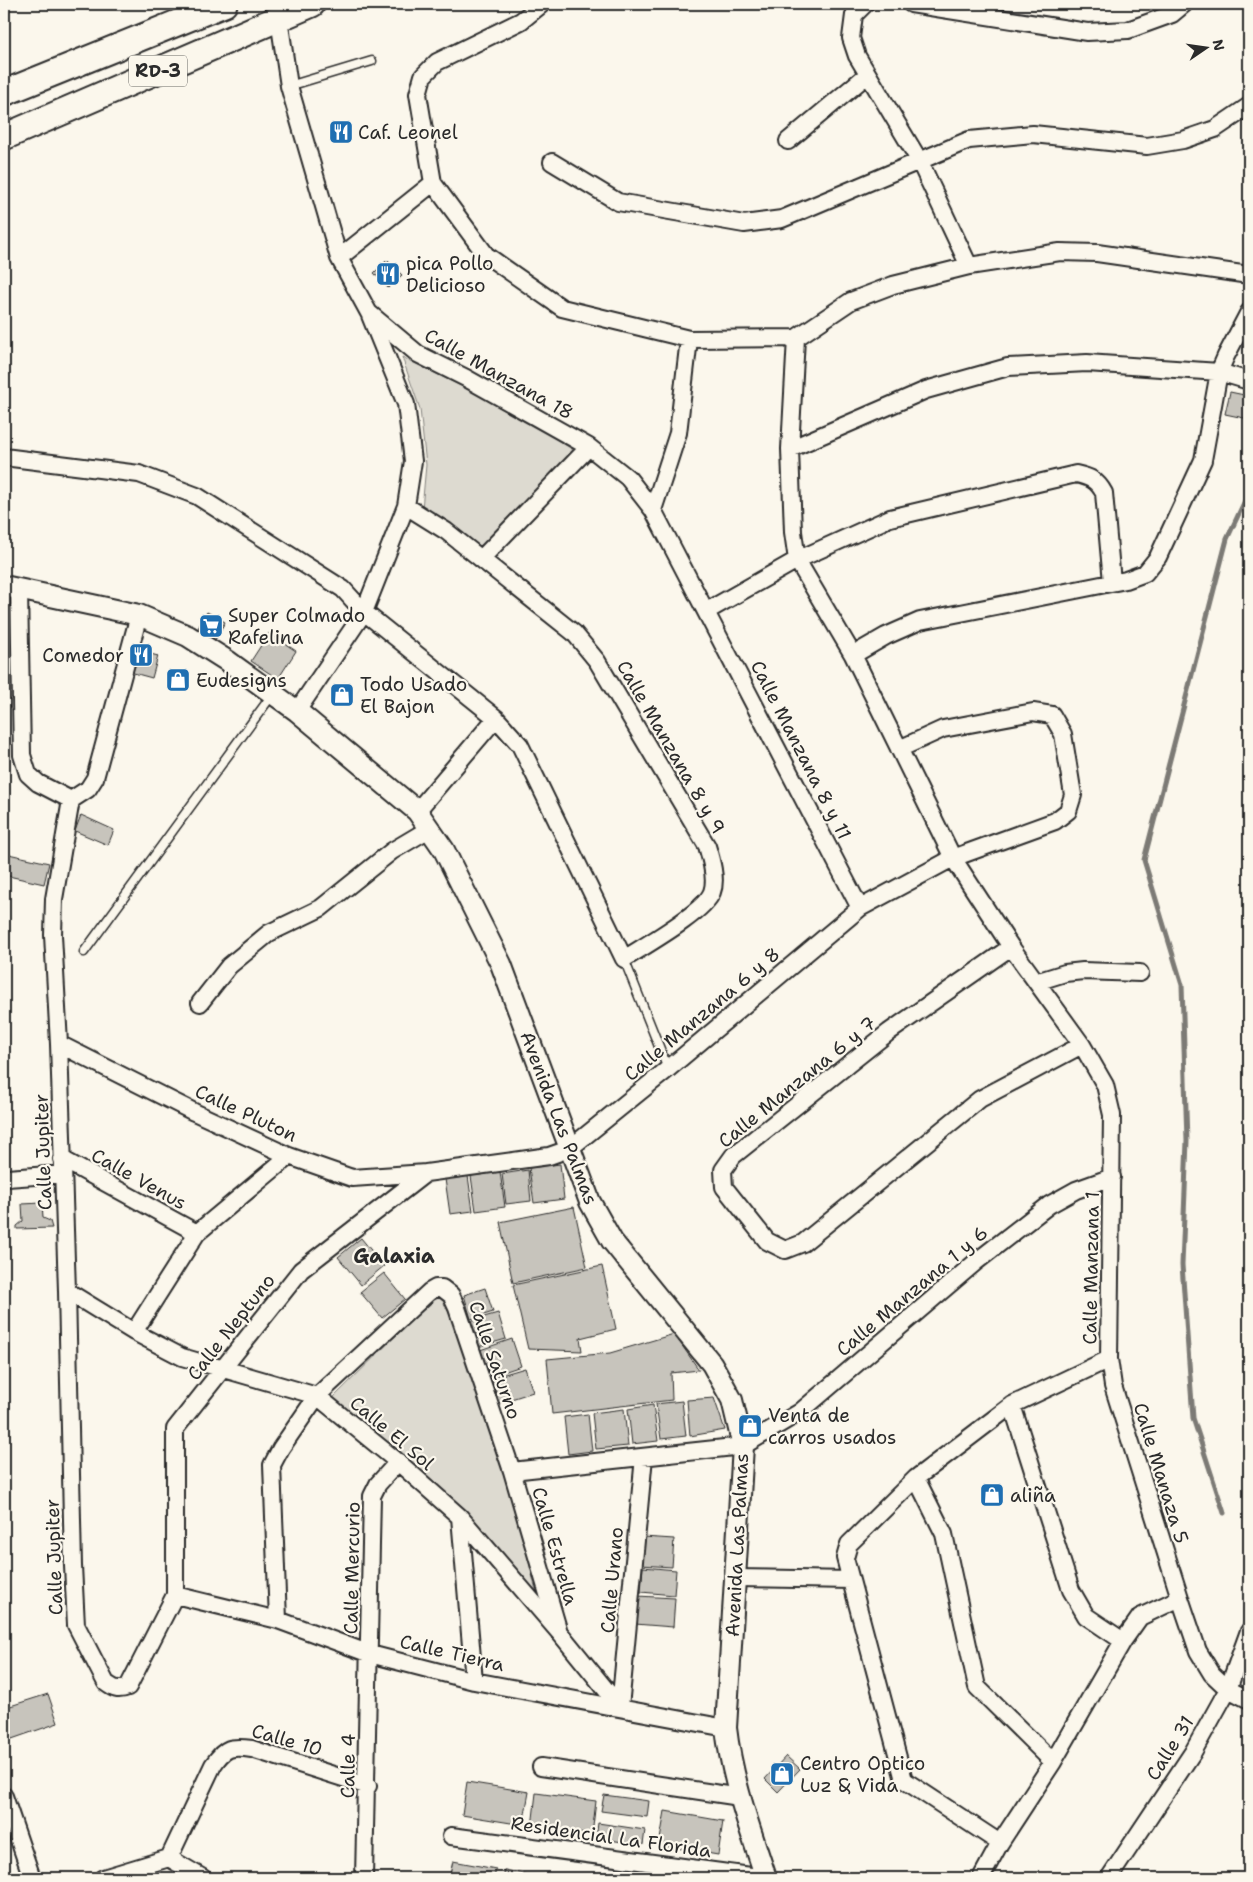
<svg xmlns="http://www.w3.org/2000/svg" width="1253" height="1882" viewBox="0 0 1253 1882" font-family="'Shantell Sans',sans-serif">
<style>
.green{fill:#dddad0;stroke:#84827e}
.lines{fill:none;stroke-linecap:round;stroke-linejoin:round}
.stream{stroke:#7b7a75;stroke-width:5}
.building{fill:#c7c4bc;stroke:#2b2b2b}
.service-casing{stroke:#2b2b2b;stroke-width:11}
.minor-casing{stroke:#2b2b2b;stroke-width:20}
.tertiary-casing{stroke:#2b2b2b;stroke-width:24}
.primary-casing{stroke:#2b2b2b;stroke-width:29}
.service{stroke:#fbf7ec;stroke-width:8}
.minor{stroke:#fbf7ec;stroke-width:16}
.tertiary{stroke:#fbf7ec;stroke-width:20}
.primary{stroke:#fbf7ec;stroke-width:25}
.labels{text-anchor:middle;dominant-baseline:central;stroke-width:4.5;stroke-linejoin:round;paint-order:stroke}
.shield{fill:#fbf7ec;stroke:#696865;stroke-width:1}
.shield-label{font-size:18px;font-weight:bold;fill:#2b2b2b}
.poi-label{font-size:19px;fill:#2b2b2b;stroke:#fbf7ec;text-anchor:start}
.street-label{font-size:19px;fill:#2b2b2b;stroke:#fbf7ec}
.neighbourhood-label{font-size:20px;font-weight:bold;fill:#2b2b2b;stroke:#fbf7ec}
</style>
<rect width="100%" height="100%" fill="#fbf7ec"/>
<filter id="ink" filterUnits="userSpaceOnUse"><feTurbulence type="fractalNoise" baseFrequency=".02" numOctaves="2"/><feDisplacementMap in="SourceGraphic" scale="10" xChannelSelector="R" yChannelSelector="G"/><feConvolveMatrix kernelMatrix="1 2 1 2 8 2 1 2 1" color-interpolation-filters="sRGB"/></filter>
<g filter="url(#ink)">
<path class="green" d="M402,357L508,409L575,451L479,554L422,509L426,465L420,409Z
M441,1291L507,1473L539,1603L463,1507L330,1401Z"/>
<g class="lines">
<path class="stream" d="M1224,1513L1193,1418L1182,1265L1187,1141L1182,985L1144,860L1227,539L1249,492"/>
</g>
<path class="building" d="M346,126L348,135L335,138L333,130Z
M387,260L402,275L388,288L374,273Z
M1230,392L1249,396V419L1225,414Z
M207,612L225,622L215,640L197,630Z
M269,633L296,651L278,679L251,661Z
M136,650L158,656L152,678L130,672Z
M176,675L183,677L180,686L173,683Z
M344,683L352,688L341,707L332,701Z
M81,815L114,830L108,845L75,831Z
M4,853L49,863L44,884L4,875Z
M560,1164L564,1199L534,1203L529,1168Z
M528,1170L531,1201L506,1204L502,1174Z
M500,1172L505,1207L476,1211L471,1176Z
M468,1176L473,1211L450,1214L445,1179Z
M42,1203L43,1218L50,1221L52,1228L17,1229V1226L23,1221L22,1204Z
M574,1207L587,1267L513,1283L500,1222Z
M361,1238L384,1266L361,1285L338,1257Z
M602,1266L616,1329L580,1338L582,1351L528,1349L513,1285Z
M384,1273L405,1299L382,1318L360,1292Z
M485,1288L493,1312L471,1319L464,1295Z
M498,1313L506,1339L478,1347L470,1321Z
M674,1334L699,1370L671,1373L672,1400L552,1414L547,1359L610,1353Z
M512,1339L521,1366L489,1377L480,1350Z
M525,1368L533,1392L499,1403L491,1378Z
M714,1398L725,1430L690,1436L687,1400Z
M682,1401L686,1436L661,1439L656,1404Z
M653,1405L658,1441L632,1444L628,1409Z
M624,1409L628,1446L596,1449L592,1413Z
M588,1414L592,1451L568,1454L564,1417Z
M643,1537L674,1539L672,1567L641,1565Z
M643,1567L676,1570L674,1595L641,1592Z
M637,1596L675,1598L673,1627L635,1624Z
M48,1694L58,1723L6,1741L4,1734V1708Z
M786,1756L800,1769L778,1792L765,1779Z
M467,1782L529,1792L523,1825L462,1815Z
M536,1793L596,1801L592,1835L532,1827Z
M604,1795L649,1801L647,1817L601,1811Z
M665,1811L723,1821L718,1855L659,1845Z
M598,1823L645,1830L643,1845L596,1838Z
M453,1861L496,1869L494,1878H449Z
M505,1870L543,1878H503Z"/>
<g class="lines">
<defs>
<path id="service" d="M289,86L372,61
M84,952L272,695
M624,959L668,1069"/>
<path id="minor" d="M280,4L279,19L289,86L339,258L369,313L406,404L413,461L406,506L364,612L297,711
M542,4L521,21L437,62L423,76L418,94L433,183L486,255L562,308L689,339L796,338
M865,4L854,15L851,38L857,56L919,160L969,266
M911,4L1087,32L1128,30L1172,14L1184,4
M788,141L867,75
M552,162L618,202L744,224L782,219L969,140L1033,134L1147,146L1183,140L1215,129L1249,106
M339,258L433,183
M369,313L418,354L466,378L589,447L628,478L653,510L860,908
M796,338L790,449L793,532L797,560L853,655L953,858L1011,947L1082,1045L1105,1085L1112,1115L1109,1359L1113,1386L1180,1598L1198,1651L1212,1674L1228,1689L1249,1700
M796,338L851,301L893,285L969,266L1060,252L1097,253L1249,275
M790,449L926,390L1008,367L1087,363L1219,372L1249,381
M4,457L139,474L197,496L343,589L364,612L496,718L520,745L624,959C644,946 705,912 712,892C717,879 711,859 707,846L597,661L574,633L446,531L406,506
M653,510L678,433L689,339
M481,559L589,447
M19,590L22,755L28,774L38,783L71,800
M707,611L797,560L890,518L1076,474C1090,477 1097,480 1104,493L1112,582
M139,615L95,778L88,789L71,800L54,899L53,935L59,1044L67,1291L73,1566L76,1625L106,1683C114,1689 118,1691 128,1687L175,1595V1429L301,1270L426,1173L549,1156L569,1149L668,1069L860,908L953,858L1055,821L1068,811L1073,795L1063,734L1052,715L1033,712L943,729L899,749
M853,655L886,636L920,621L1126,580L1145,573L1158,557L1203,460L1219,372L1226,356L1249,312
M417,811L496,718
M1011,947L889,1032L733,1156L723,1170L724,1187L767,1241L785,1250L803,1243L980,1099L1082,1045
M1036,982L1065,973L1083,971L1140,973
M200,1003L229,966L269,933L321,908L392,851L429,829
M59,1044L194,1112L289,1156L352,1178L426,1173
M62,1159L197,1233
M7,1178L63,1174
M67,1291L134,1332L182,1357L317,1396L398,1462L460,1517L559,1632L620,1707
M134,1332L197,1233L289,1156
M1012,1405L1071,1590L1086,1616L1123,1641
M512,1471L743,1446L800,1412L977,1261L1049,1205L1076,1190L1112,1177
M916,1478L944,1534L977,1687L1053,1762
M460,1517L474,1681
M735,1578L851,1580
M175,1595L278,1620L370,1654L474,1681L726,1728
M278,1620L272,1465L281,1448L317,1396L429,1292L436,1288H442L451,1295L457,1308L512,1471L559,1632
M620,1707L644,1457
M541,1767L740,1797
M4,1796L32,1878
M451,1836L766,1878
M1000,1843L904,1780L845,1558L849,1544L916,1478L1012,1405L1109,1359
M169,1858L213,1765C225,1747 231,1746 252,1749L368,1786
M169,1858L203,1878
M103,1878L169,1858
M364,1878L372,1496L378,1484L398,1462
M981,1878L1000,1843L1053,1762L1123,1641L1140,1617L1180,1598
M1109,1878L1193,1752L1228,1689L1249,1631"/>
<path id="tertiary" d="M4,586L139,615L188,636L229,662L297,711L417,811L444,850L501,964L590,1202L612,1241L712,1364L732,1400L743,1446L726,1728C732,1780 750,1829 766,1878"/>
<path id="primary" d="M4,93L224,4
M4,137L312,4"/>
</defs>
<use href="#service" class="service-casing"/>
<use href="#minor" class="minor-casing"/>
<use href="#tertiary" class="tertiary-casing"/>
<use href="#primary" class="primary-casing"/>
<use href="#service" class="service"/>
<use href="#minor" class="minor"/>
<use href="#tertiary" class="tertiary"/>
<use href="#primary" class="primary"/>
</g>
</g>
<defs>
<symbol id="restaurant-square" viewBox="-11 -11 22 22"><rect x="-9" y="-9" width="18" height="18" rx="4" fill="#1f6fb2" stroke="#fbf7ec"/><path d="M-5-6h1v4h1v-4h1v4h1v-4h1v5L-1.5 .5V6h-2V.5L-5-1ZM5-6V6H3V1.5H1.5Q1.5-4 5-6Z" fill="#fff"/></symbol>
<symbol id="supermarket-square" viewBox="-11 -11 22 22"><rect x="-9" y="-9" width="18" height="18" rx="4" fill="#1f6fb2" stroke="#fbf7ec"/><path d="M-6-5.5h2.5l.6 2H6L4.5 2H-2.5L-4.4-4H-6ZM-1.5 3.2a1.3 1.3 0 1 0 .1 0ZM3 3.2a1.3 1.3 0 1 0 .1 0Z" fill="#fff"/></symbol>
<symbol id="shop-square" viewBox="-11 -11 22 22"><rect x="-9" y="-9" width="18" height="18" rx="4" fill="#1f6fb2" stroke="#fbf7ec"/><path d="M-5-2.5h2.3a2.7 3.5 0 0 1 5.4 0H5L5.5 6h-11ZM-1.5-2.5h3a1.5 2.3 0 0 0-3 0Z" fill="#fff"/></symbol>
</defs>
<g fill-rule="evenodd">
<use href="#restaurant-square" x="327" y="118" width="28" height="28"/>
<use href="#restaurant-square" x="374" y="260" width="28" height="28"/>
<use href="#supermarket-square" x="197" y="612" width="28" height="28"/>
<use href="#restaurant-square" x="127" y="641" width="28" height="28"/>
<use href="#shop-square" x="164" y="666" width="28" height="28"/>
<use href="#shop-square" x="328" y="681" width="28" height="28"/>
<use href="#shop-square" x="736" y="1412" width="28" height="28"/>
<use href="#shop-square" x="978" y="1481" width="28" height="28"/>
<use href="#shop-square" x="768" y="1760" width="28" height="28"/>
</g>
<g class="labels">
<rect class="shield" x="129" y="55.5" width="58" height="31" rx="4"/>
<g class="shield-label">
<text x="158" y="71">RD-3</text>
</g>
<g class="poi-label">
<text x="358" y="132">Caf. Leonel</text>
<text x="406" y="263">pica Pollo<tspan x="406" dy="22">Delicioso</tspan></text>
<text x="228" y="615">Super Colmado<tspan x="228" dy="22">Rafelina</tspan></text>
<text x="124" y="655" text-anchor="end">Comedor</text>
<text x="196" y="680">Eudesigns</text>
<text x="360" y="684">Todo Usado<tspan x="360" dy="22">El Bajon</tspan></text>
<text x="768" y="1415">Venta de<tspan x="768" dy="22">carros usados</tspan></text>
<text x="1010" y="1495">aliña</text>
<text x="800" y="1763">Centro Optico<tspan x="800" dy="22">Luz &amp; Vida</tspan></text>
</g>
<g class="street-label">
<text transform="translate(499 374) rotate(29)">Calle Manzana 18</text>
<text transform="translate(671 747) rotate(60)">Calle Manzana 8 y 9</text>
<text transform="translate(801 750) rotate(63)">Calle Manzana 8 y 11</text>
<text transform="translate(702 1014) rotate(-40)">Calle Manzana 6 y 8</text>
<text transform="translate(797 1082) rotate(-39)">Calle Manzana 6 y 7</text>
<text transform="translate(246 1113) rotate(25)">Calle Pluton</text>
<text transform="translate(559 1118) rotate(69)">Avenida Las Palmas</text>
<text transform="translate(43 1152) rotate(-92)">Calle Jupiter</text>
<text transform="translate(139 1179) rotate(29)">Calle Venus</text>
<text transform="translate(1091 1268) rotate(-89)">Calle Manzana 1</text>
<text transform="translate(912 1291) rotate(-40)">Calle Manzana 1 y 6</text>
<text transform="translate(231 1327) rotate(-52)">Calle Neptuno</text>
<text transform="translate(495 1360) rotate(71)">Calle Saturno</text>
<text transform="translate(392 1433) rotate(40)">Calle El Sol</text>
<text transform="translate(1161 1473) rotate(73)">Calle Manaza 5</text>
<text transform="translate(737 1545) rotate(-87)">Avenida Las Palmas</text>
<text transform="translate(555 1546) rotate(74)">Calle Estrella</text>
<text transform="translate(54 1557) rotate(-92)">Calle Jupiter</text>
<text transform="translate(352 1568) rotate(-89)">Calle Mercurio</text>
<text transform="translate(612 1580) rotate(-85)">Calle Urano</text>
<text transform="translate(452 1653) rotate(13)">Calle Tierra</text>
<text transform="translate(287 1740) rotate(16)">Calle 10</text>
<text transform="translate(1170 1748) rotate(-58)">Calle 31</text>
<text transform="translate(348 1766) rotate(-89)">Calle 4</text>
<text transform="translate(611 1837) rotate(8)">Residencial La Florida</text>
</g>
<g class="neighbourhood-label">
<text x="394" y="1256">Galaxia</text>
</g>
</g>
<rect width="1253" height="1882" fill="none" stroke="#fbf7ec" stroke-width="20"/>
<rect x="10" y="10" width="1233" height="1862" fill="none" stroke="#2b2b2b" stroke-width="2" filter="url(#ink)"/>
<g transform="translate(1206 48) rotate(77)" stroke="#fbf7ec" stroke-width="4" paint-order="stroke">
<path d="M0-4L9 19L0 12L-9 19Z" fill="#2b2b2b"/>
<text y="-8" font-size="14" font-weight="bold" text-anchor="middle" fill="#2b2b2b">N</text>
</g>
</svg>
